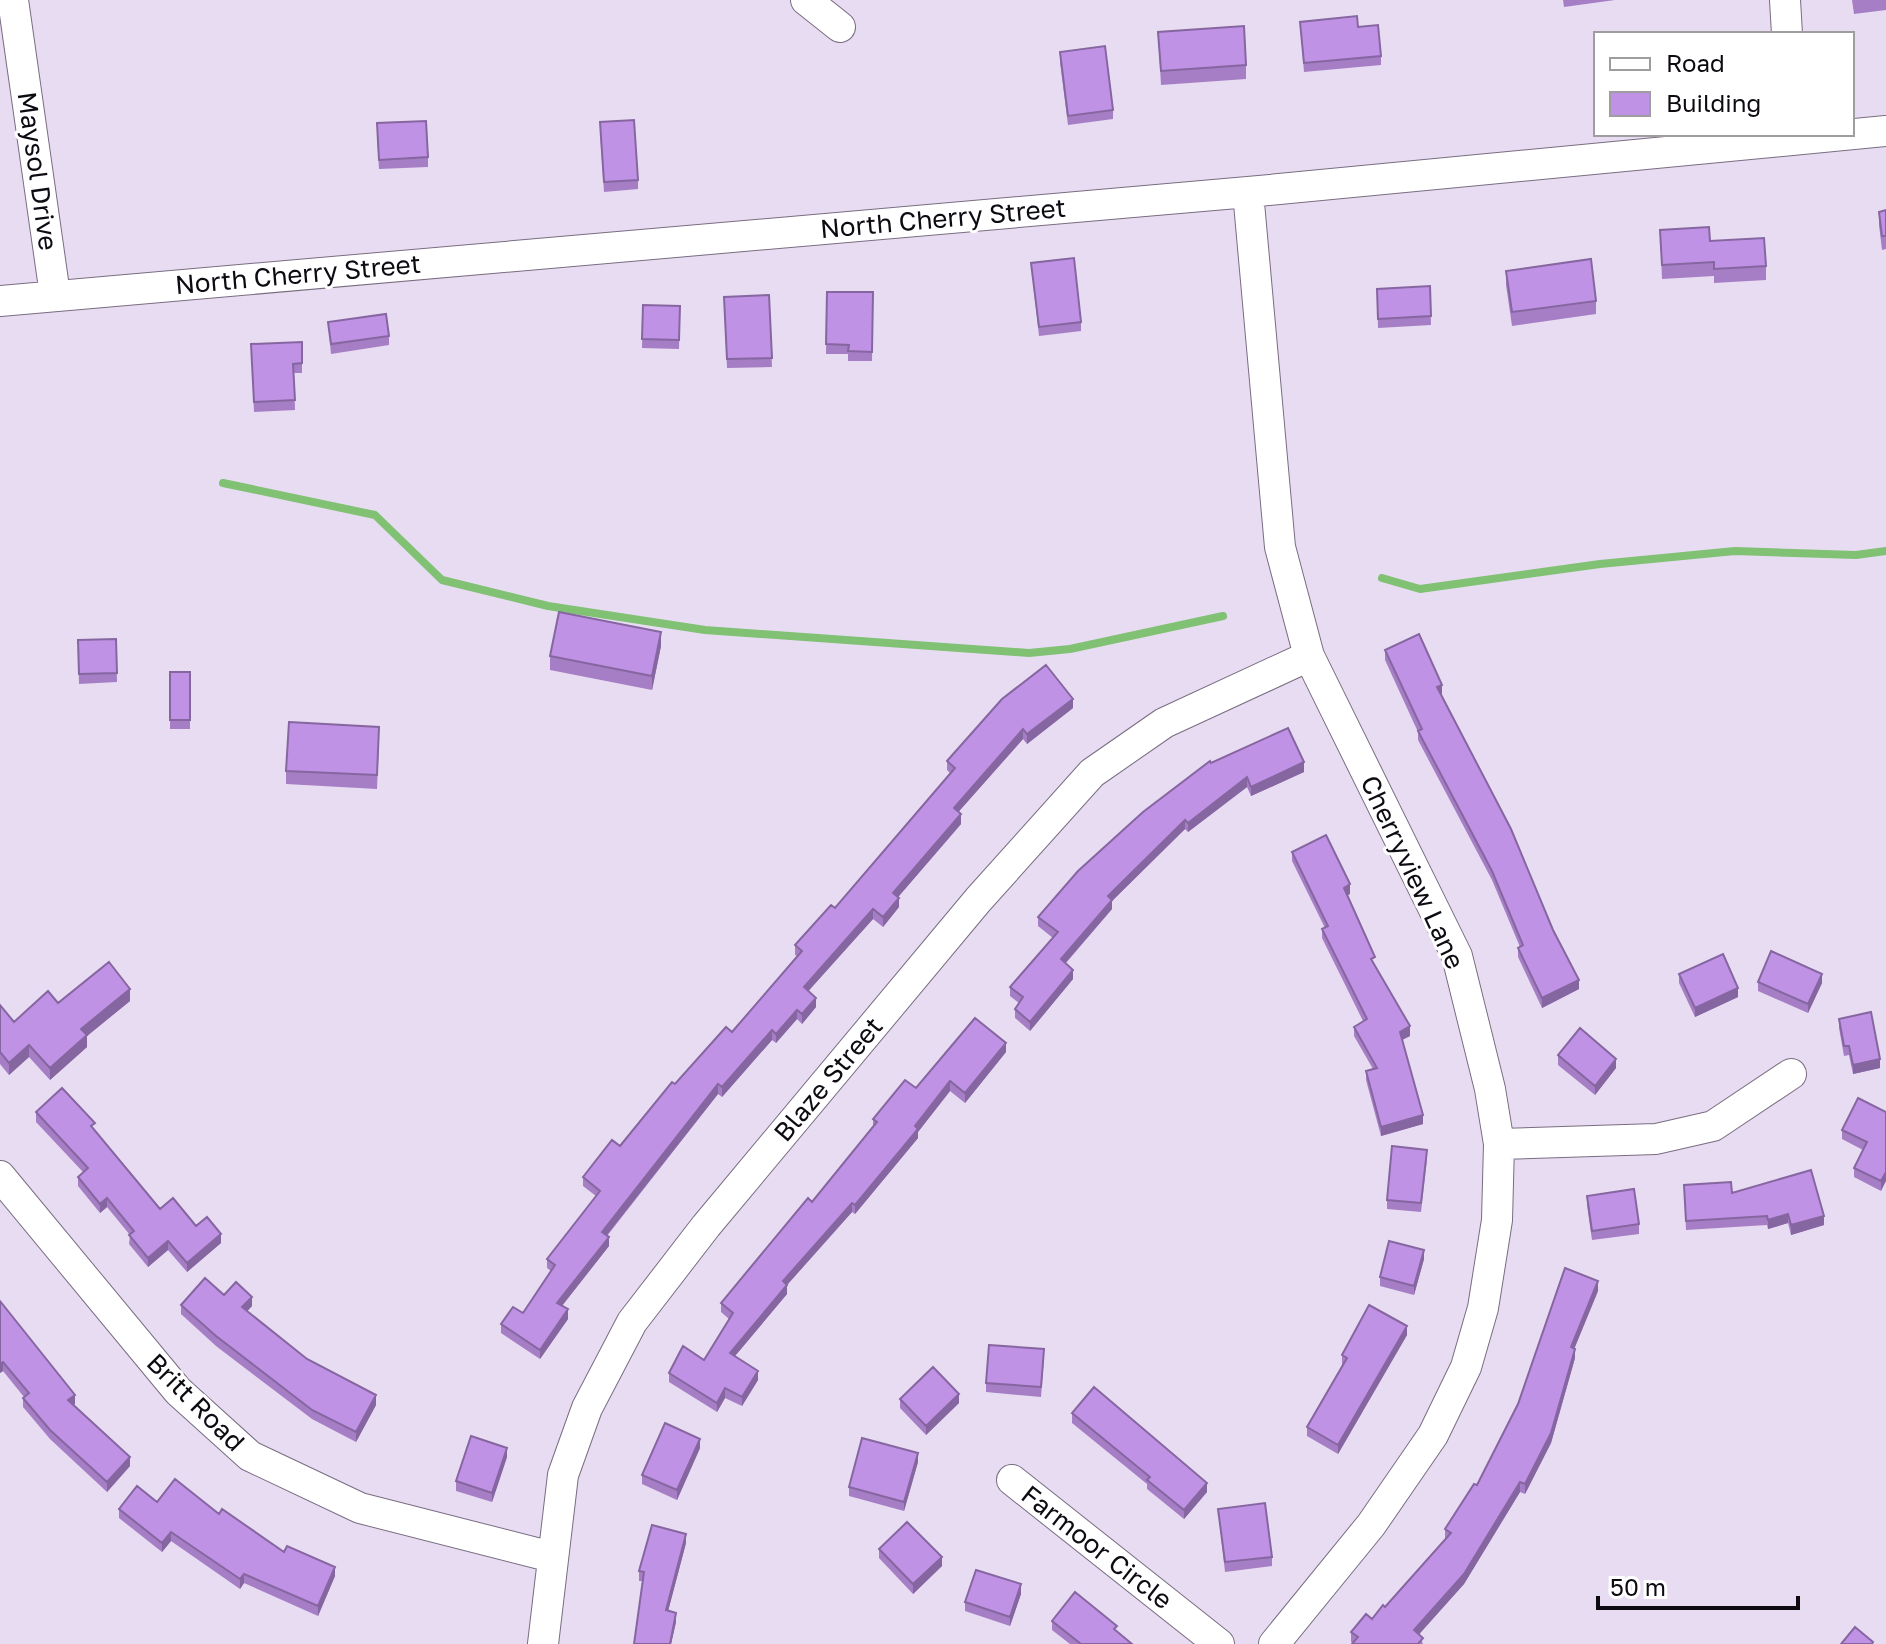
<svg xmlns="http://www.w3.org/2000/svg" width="1886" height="1644" viewBox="0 0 1886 1644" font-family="'Golos Text',sans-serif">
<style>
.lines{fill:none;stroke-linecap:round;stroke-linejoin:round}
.stream{stroke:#80c174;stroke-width:8}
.minor-casing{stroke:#786d81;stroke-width:32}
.minor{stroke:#fff;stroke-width:30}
.wall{fill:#a57ec5}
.shaded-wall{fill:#8666a0}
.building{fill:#c092e5;stroke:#8666a0;stroke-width:2}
.labels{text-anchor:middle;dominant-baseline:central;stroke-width:6;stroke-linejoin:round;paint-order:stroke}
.street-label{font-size:26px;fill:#0e0a12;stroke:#fff}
</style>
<rect width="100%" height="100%" fill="#e8dcf2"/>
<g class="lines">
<path class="stream" d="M223,483L375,515L442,580L548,606L705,630L1029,653L1070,649L1223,616
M1382,578L1420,589L1600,564L1735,551L1856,555L1886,551"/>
<defs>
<path id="minor" d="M13,0L55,295
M806,0L840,27
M1785,0L1787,34
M1248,192L1280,547L1309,656L1457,956L1490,1089L1499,1144L1497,1220L1483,1308L1466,1367L1433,1435L1371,1525L1274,1644
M0,301L1248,192L1886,131
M1499,1144L1656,1139L1713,1126L1791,1074
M0,1176L178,1391L250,1456L360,1508L552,1557
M1012,1480L1219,1644
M543,1644L563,1475L587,1408L632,1322L706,1226L978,900L1092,773L1164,723L1309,656"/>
</defs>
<use href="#minor" class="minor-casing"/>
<use href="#minor" class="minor"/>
</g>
<path class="wall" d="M1563,0H1615L1564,7Z
M1852,0H1886V10L1854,14Z
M1300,22L1358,27L1381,56V65L1304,72Z
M1158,32L1246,65V79L1161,85Z
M1060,52L1113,110V119L1068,125L1060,62Z
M600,132L638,180V189L604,192Z
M377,133L428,157V167L379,169Z
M1886,210V249L1882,250L1879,225V212Z
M1660,230L1710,241L1766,266V280L1714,283V276L1662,279Z
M1031,263L1081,322V331L1039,336Z
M1506,271L1596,301V314L1512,326L1506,285Z
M1430,286L1431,325L1378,328L1377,289Z
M827,292H873L872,361H848V354H826Z
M769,295L772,367L727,368L724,297Z
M643,305L680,306L679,349L642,348Z
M328,322L389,336V345L331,354Z
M302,342V373H294L295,410L254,412L251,344Z
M116,639L117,682L79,684L78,640Z
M661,646L652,690L550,670V656Z
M1385,650L1442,694L1441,695L1553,930L1579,989L1542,1008L1518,957V948L1520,947L1492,880L1418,740V732L1385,660Z
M170,672H190V729H170Z
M1073,708L1027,744L1023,739L958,812L961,824L898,897L899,907L883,927L873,919L808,991L816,1007L802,1024L797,1019L776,1043L772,1040L722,1097L718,1094L607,1236L609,1246L562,1306L568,1319L540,1359L501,1333V1324L523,1313L551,1271L547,1268V1259L596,1196L583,1186V1177L620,1146L675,1084L732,1032L797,956L795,955V945L835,908L951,774L947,770V761Z
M379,740L377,789L286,784V771Z
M1211,763L1304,772L1251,796L1247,787L1188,832L1185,829L1112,901V909L1066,963L1073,979L1030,1031L1015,1018V1009L1019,1003L1010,996V987L1053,938L1038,926V917Z
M1292,852L1350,894L1347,895L1375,966L1410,1036L1402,1040L1423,1124L1381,1136L1366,1080V1071L1373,1069L1354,1036V1027L1363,1021L1322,938V929L1325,928L1292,861Z
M1679,974L1738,997L1695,1017L1679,983Z
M1758,982L1822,983L1808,1013L1758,991Z
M130,1001L87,1036V1047L50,1080L29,1057L9,1075L0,1064V1005L14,1022L58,1003Z
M1839,1019L1880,1068L1853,1074L1849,1055L1844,1056L1839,1028Z
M1006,1052L965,1103L950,1091L918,1132V1138L855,1214L852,1212L787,1285V1294L735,1356L758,1380L742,1406L725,1398L717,1412L669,1382V1373L704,1360L729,1319L721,1312V1303L812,1202L873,1126V1119L916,1088Z
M1558,1055L1616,1068L1595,1095L1558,1065Z
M36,1112L95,1131L160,1209L196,1226L221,1243L187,1272L168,1250L148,1267L129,1244L130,1235L107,1207L100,1213L78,1186V1177L83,1172L36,1122Z
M1886,1112L1881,1191L1854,1177V1168L1863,1150L1842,1139V1130Z
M1427,1159L1421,1212L1387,1209V1200Z
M1684,1185L1732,1193L1824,1225L1791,1235L1788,1223L1768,1229L1767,1225L1686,1230Z
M1587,1196L1639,1224V1234L1592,1240L1587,1205Z
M1424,1259L1414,1295L1380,1286V1277Z
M1598,1291L1574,1348L1575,1358L1551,1443L1525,1494L1520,1492L1464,1584L1419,1634L1423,1644L1353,1643L1351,1642V1632L1372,1619L1385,1607L1445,1539V1529L1477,1485Z
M224,1295L252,1306L247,1311L307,1359L376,1405L356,1442L312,1419L216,1346L181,1314V1305Z
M0,1301L75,1404L73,1405L130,1466L107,1492L50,1439L23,1407V1398L24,1397L3,1371L0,1373Z
M1407,1335L1338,1454L1307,1436V1427L1343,1365L1342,1364V1355Z
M1044,1358L1041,1397L986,1392V1383Z
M900,1399L959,1403L926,1435L900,1408Z
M1072,1413L1207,1492L1184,1519L1147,1489V1484L1072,1423Z
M700,1448L677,1500L642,1484V1475Z
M507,1457L492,1502L456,1491V1481Z
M918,1462L904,1511L849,1496V1487Z
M157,1502L219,1514L284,1552L335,1576L318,1616L244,1583L240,1589L171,1541L162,1552L119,1518V1509Z
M1218,1509L1272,1557V1566L1225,1572Z
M686,1543L668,1611L676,1622L671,1644H634L643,1581H639V1571Z
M879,1549L942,1566L913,1594L879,1558Z
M1021,1594L1010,1626L965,1611V1602Z
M1052,1621L1117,1632L1132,1644H1070L1052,1630Z"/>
<path class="shaded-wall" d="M661,632V646L652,690V676Z
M1442,685V694L1437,697V687Z
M1073,699V708L1027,744V734Z
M1023,729V739L954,817V808Z
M1304,762V772L1251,796V787Z
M1247,777V787L1188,832V823Z
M961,814V824L893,903V893Z
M1185,820V829L1112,901V909L1061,968V959L1108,896Z
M1350,884V894L1344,897V888Z
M899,898V907L883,927V917Z
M873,909V919L804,996V987Z
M1073,970V979L1030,1031V1022Z
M1822,974V983L1808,1013V1004Z
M1579,980V989L1542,1008V998Z
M1738,988V997L1695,1017V1008Z
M130,989V1001L87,1036V1047L50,1080V1068L81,1029Z
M816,998V1007L802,1024V1014Z
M797,1010V1019L776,1043V1034Z
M1410,1026V1036L1400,1041V1032Z
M772,1030V1040L722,1097V1087Z
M1006,1043V1052L965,1103V1093Z
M29,1045V1057L9,1075V1063Z
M1616,1059V1068L1595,1095V1086Z
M1880,1059V1068L1853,1074V1065Z
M950,1081V1091L918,1132V1138L855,1214V1205Z
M718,1084V1094L602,1241V1232Z
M1423,1115V1124L1381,1136V1127Z
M1886,1172V1181L1881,1191V1181Z
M107,1198V1207L100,1213V1204Z
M852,1203V1212L787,1285V1294L730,1362V1353L783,1281Z
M1788,1214V1223L1768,1229V1220Z
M1824,1216V1225L1791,1235V1225Z
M221,1234V1243L187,1272V1263Z
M609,1237V1246L557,1312V1303Z
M168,1241V1250L148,1267V1258Z
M1424,1250V1259L1414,1295V1286Z
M1598,1281V1291L1571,1357V1347Z
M252,1297V1306L242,1317V1307Z
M568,1309V1319L540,1359V1350Z
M1407,1326V1335L1338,1454V1445Z
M1575,1349V1358L1551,1443L1525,1494V1484Z
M3,1362V1371L0,1373V1364Z
M758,1371V1380L742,1406V1397Z
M725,1388V1398L717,1412V1403Z
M959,1394V1403L926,1435V1426Z
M75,1395V1404L68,1410V1400Z
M376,1395V1405L356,1442V1432Z
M700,1439V1448L677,1500V1490Z
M507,1448V1457L492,1502V1493Z
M918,1453V1462L904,1511V1502Z
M130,1457V1466L107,1492V1482Z
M1520,1482V1492L1464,1584L1414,1640V1630Z
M1207,1483V1492L1184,1519V1510Z
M171,1532V1541L162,1552V1543Z
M686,1534V1543L666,1619V1610Z
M942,1557V1566L913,1594V1584Z
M335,1567V1576L318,1616V1606Z
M244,1574V1583L240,1589V1579Z
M1021,1584V1594L1010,1626V1617Z
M676,1613V1622L671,1644H670Z"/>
<path class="building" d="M1357,16L1358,27L1378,25L1381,56L1304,63L1300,22Z
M1244,26L1246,65L1161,71L1158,32Z
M1105,46L1113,110L1068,116L1060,52Z
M634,120L638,180L604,182L600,122Z
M426,121L428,157L379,160L377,123Z
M1886,210V236H1882L1879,212Z
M1709,227L1710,241L1764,238L1766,266L1714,269V262L1662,265L1660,230Z
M1074,258L1081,322L1039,327L1031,263Z
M1591,259L1596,301L1512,312L1506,271Z
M1430,286L1431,316L1378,319L1377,289Z
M827,292H873L872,352L848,351L849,345L826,344Z
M769,295L772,358L727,359L724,297Z
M643,305L680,306L679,340L642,339Z
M386,314L389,336L331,344L328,322Z
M302,342V363L293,364L295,400L254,402L251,344Z
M559,612L661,632L652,676L550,656Z
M1419,634L1442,685L1437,687L1511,829L1553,930L1579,980L1542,998L1518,948L1523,945L1492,871L1418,731L1422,729L1385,650Z
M116,639L117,673L79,674L78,640Z
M1046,665L1073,699L1027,734L1023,729L954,808L961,814L893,893L899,898L883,917L873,909L804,987L816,998L802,1014L797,1010L776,1034L772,1030L722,1087L718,1084L602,1232L609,1237L557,1303L568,1309L540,1350L501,1324L513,1307L523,1313L555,1265L547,1259L600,1191L583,1177L612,1140L620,1146L672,1082L675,1084L726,1027L732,1032L802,951L795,945L831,905L835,908L955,768L947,761L1002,699Z
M170,672H190V720H170Z
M289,722L379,727L377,775L286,771Z
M1288,728L1304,762L1251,787L1247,777L1188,823L1185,820L1108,896L1112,900L1061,959L1073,970L1030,1022L1015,1009L1023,997L1010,987L1058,932L1038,917L1078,871L1143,812L1210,761L1211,763Z
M1326,835L1350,884L1344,888L1375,957L1371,959L1410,1026L1400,1032L1423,1115L1381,1127L1366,1071L1377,1068L1354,1027L1367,1019L1322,929L1328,926L1292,852Z
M1771,951L1822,974L1808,1004L1758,982Z
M1723,954L1738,988L1695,1008L1679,974Z
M109,962L130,989L81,1029L87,1035L50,1068L29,1045L9,1063L0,1052V1005L14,1022L48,991L58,1003Z
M1871,1012L1880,1059L1853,1065L1849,1046H1844L1839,1019Z
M975,1018L1006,1043L965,1093L950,1081L915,1126L918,1129L855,1205L852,1203L783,1281L787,1285L730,1353L758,1371L742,1397L725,1388L717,1403L669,1373L683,1346L704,1360L733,1313L721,1303L808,1198L812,1202L877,1122L873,1119L905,1080L916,1088Z
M1580,1028L1616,1059L1595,1086L1558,1055Z
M62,1088L95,1123L91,1126L160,1209L173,1198L196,1226L207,1217L221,1234L187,1263L168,1241L148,1258L129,1235L134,1231L107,1198L100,1204L78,1177L88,1168L36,1112Z
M1858,1098L1886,1112V1172L1881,1181L1854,1168L1867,1142L1842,1130Z
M1392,1146L1427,1150L1421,1203L1387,1200Z
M1811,1170L1824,1216L1791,1225L1788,1214L1768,1220L1767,1216L1686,1221L1684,1185L1731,1182L1732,1193Z
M1634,1189L1639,1224L1592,1231L1587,1196Z
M1389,1241L1424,1250L1414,1286L1380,1277Z
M1565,1268L1598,1281L1571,1347L1575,1349L1551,1433L1525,1484L1520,1482L1464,1574L1414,1630L1423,1638L1418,1644H1352L1358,1637L1351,1632L1366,1614L1372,1619L1383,1605L1385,1607L1451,1533L1445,1529L1474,1484L1477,1485L1518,1404Z
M205,1278L224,1295L236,1282L252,1297L242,1307L307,1359L376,1395L356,1432L312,1410L216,1336L181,1305Z
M0,1301L75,1395L68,1400L130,1457L107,1482L50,1430L23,1398L29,1393L3,1362L0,1364Z
M1369,1305L1407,1326L1338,1445L1307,1427L1347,1358L1342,1355Z
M989,1345L1044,1349L1041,1387L986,1383Z
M933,1367L959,1394L926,1426L900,1399Z
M1094,1387L1207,1483L1184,1510L1147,1480L1150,1477L1072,1413Z
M665,1423L700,1439L677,1490L642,1475Z
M471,1436L507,1448L492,1493L456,1481Z
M862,1438L918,1453L904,1502L849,1487Z
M175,1479L219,1514L222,1509L284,1552L287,1546L335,1567L318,1606L244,1574L240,1579L171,1532L162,1543L119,1509L137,1486L157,1502Z
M1265,1503L1272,1557L1225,1562L1218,1509Z
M907,1522L942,1557L913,1584L879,1549Z
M652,1525L686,1534L666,1610L676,1613L670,1644H634L644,1572L639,1571Z
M976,1570L1021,1584L1010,1617L965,1602Z
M1075,1592L1117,1626L1114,1629L1132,1644H1081L1052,1621Z
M1855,1627L1873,1642L1872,1644H1841Z"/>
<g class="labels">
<g class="street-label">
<text transform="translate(38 171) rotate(82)">Maysol Drive</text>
<text transform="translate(943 218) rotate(-5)">North Cherry Street</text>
<text transform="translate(298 274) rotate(-5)">North Cherry Street</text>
<text transform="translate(1413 872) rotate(65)">Cherryview Lane</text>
<text transform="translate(828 1079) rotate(-50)">Blaze Street</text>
<text transform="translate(196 1402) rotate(45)">Britt Road</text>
<text transform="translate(1097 1547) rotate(38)">Farmoor Circle</text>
</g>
</g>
<rect x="1594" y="32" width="260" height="104" fill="#ffffff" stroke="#9f9da0" stroke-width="2"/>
<rect x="1610" y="58" width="40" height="12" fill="#ffffff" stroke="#9f9da0" stroke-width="2"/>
<text x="1666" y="72" font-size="24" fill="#0e0a12">Road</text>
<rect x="1610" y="92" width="40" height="24" fill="#c092e5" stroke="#9f9da0" stroke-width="2"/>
<text x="1666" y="112" font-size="24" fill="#0e0a12">Building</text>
<path d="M1598 1596v12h200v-12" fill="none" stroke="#0e0a12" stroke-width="4"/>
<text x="1610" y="1596" font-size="24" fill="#0e0a12" stroke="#ffffff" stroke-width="6" paint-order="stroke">50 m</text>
</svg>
